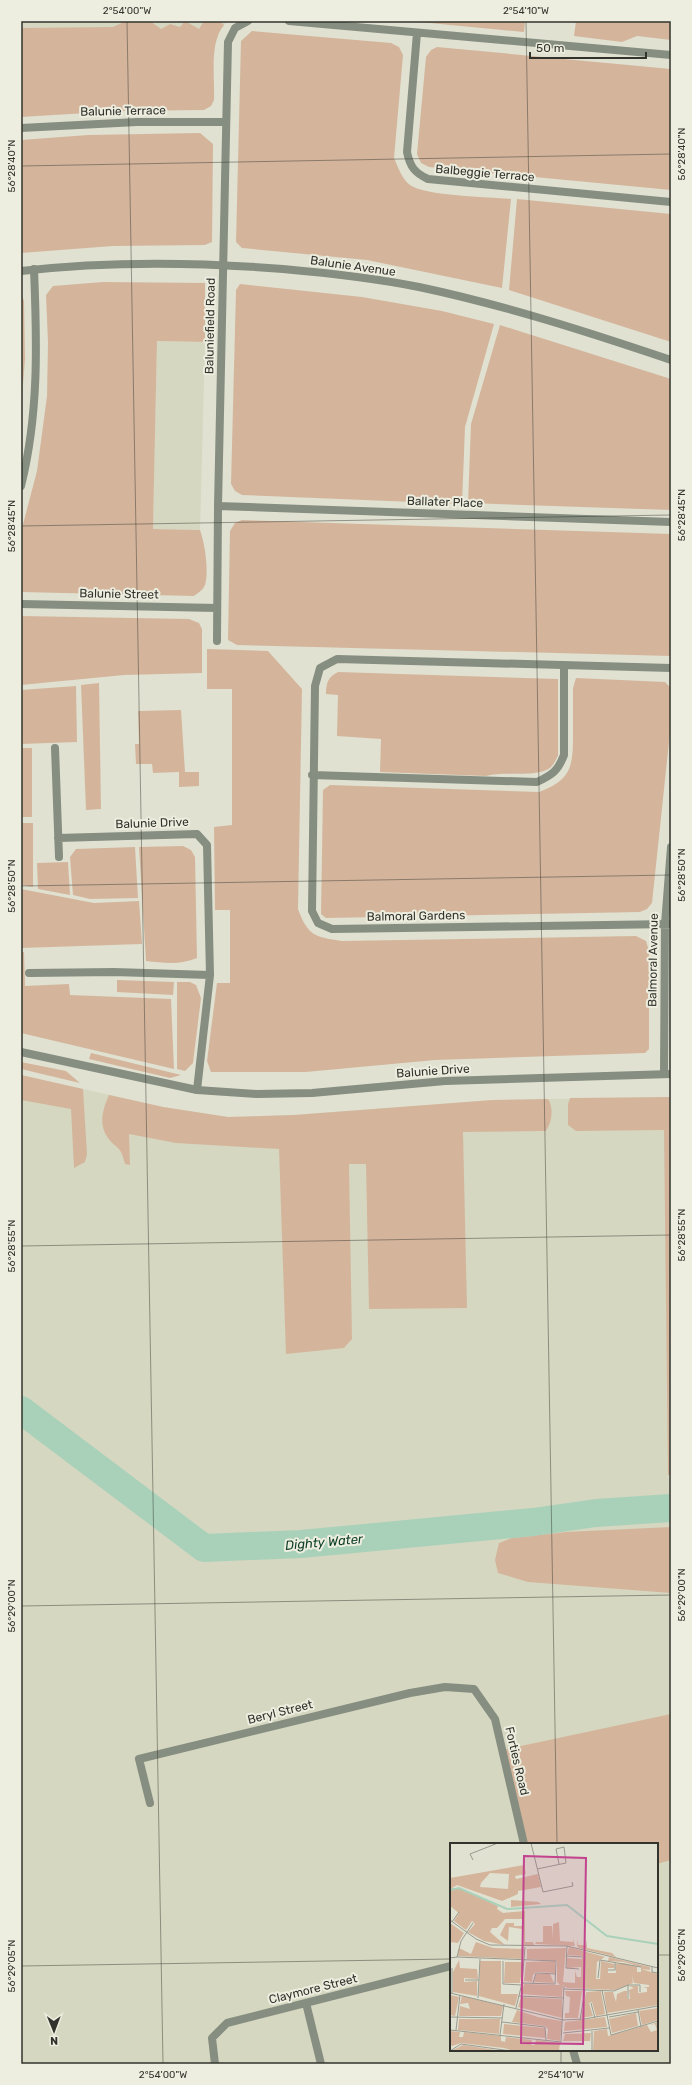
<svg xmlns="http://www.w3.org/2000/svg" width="692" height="2085" viewBox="0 0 692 2085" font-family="Rubik,sans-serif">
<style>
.built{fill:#d6d7c0;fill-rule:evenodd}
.green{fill:#d4b59c}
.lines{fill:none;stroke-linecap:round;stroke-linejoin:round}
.river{stroke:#a9d1ba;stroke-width:28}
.minor{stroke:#858e80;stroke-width:8}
.tertiary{stroke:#858e80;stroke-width:8}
.ticks{fill:none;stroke:#32332d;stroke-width:1;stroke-opacity:0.45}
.labels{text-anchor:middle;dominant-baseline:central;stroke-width:4;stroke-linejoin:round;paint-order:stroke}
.street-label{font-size:12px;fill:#32332d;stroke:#edeedf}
.water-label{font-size:13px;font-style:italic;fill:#093c26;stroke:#edeedf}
.inset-river{fill:none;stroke:#a9d1ba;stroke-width:2}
.inset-road{fill:none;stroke:#9a9b8f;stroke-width:1}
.view{fill:#c2438e;fill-opacity:0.15;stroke:#c2438e;stroke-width:2}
.inset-edge{fill:none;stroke:#32332d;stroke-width:2}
.neatline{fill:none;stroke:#32332d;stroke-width:1.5}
.ticks-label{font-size:10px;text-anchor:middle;fill:#32332d}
</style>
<rect width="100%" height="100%" fill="#e0e1d1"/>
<path class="built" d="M21,21H227L217,33L21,32Z
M157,341L205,342L200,530L153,529Z
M21,1075L163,1107L228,1117L294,1115L493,1100L671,1097V1475L668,1476L671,1484V2064H21ZM451,1844H657V2050H451Z"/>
<path class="green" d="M126,21H150L161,29L170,24L180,27L185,21L199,29L204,21H219L224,25C209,43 215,77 214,100L211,106L204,110L120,111L21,117V28L113,27Z
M409,21H525L524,32Z
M576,21H671V40L637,36L622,42L574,36Z
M252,31L391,43L399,47L403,55L394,158C398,167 402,179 410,185C426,196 489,197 511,199L502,288L367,260L242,248L236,242L241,41Z
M437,47L671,69V190L429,167L421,163L417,154L426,57L431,50Z
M200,133L213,144L212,242L205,245L113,246L21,253V140L88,135Z
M517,199L671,214V342L509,290Z
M103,282L205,283V342L157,341L153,529L200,530C205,544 209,571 205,585C203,590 198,593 194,596L21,592V532L37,471L47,396L48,343L46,295L53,286Z
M240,284L362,297L442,311L494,324L465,427L462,504L242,495L235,491L231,484L236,290Z
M21,293L24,301L25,359L21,410Z
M500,325L671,379V510L468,503L471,424Z
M242,520L671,534V656L237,645L228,640L230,531L235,523Z
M21,616L189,619L199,623L202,629V673L124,675L21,685Z
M207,649L268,651L302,689L298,909C308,936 315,937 342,941L636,936L646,941L649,951V1049L645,1053L435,1060L306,1072H211L207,1061L217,983H230V910H215L214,827L232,825V689H207Z
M338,672L558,679V756C556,759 554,764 551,767C539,778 505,771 486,776L380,772L381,739L337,736L338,695L326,694C326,683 328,677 338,672Z
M576,678L665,682L671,688V723L652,903L647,909L640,912L326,918L321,914L323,790L330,785L539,792C571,780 573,767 573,735C573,719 573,703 573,688Z
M99,683L101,809L86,810L81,685Z
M76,686L77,742L21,744V690Z
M181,710L185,772H199V786L179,787V772L153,773L152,764H136L135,744H139L138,711Z
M21,748H32V817H21Z
M21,823H33V887L21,885Z
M183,846L191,850L195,857L197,958C181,965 164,963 146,961L139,847Z
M135,847L138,898L90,899L73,895L70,857L76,849Z
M68,862L70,895L38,889L37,863Z
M21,889L94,903L139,901L142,944L21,948Z
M21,952H24L25,986L69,984L70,995L171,999L174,1069L21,1033Z
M117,980L174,982L173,995L117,992Z
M177,982H190L196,985L201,998L193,1063L185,1071L177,1069Z
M91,1053L181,1075L170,1078L89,1059Z
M21,1062L66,1071L80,1083L21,1069Z
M21,1075L83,1089L87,1154L85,1162L74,1168L71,1109L21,1100Z
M109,1095L163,1107L228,1117L294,1115L493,1100L548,1099C554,1108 552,1122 546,1131L463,1132L467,1308L369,1309L366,1164H349L352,1339L344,1348L286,1354L279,1149L176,1143L129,1134L130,1165L125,1164C120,1144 118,1151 108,1138C98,1125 103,1108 109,1095Z
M671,1097V1475H668L664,1130L576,1131L568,1125V1104L570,1098Z
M671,1527V1593L528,1582L498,1573L495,1560L499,1543L512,1538L566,1532Z
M671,1714V1860L657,1864V1844H524L502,1750Z"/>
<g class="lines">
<path class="river" d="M21,1410L204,1548L301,1544L533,1522L596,1513L671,1508"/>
<path class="minor" d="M289,21L671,55
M417,33L407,152C410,167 415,173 428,179L671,202
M21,128L137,122H226
M21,486C39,414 37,342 34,269
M218,506L671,522
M21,604L217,608
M217,641L218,506L228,42L235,28L248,21
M671,668L337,659L320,668L315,686L312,911L318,923L332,929L671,924
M55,748L59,857
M312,775L537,782C552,775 558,771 564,755V665
M58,838L197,834L207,845L210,975L197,1090
M29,973L114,972L210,975
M664,1074L665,924L671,847
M150,1803L139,1759L410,1693L445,1687L474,1689L495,1719L524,1844
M306,2003L321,2064
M573,2050L577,2064
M215,2064L212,2038L227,2023L451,1966"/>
<path class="tertiary" d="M21,271C108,261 196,262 283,269C328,273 374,278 419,287C504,305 588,332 671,360
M21,1052L197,1090L257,1094L312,1093L445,1081L671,1074"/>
</g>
<path class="ticks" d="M127,21L163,2064M526,21L557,1844M21,166L671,154M21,526L671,515M21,886L671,875M21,1246L671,1235M21,1606L671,1595M657,1955H671M21,1966L451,1959M561,2050V2064"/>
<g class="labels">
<g class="street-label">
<text transform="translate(123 111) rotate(-1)">Balunie Terrace</text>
<text transform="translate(485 173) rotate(5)">Balbeggie Terrace</text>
<text transform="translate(353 266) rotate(8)">Balunie Avenue</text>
<text transform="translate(210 326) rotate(-89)">Baluniefield Road</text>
<text transform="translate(445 502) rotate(2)">Ballater Place</text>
<text transform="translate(119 594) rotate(1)">Balunie Street</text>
<text transform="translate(152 823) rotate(-2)">Balunie Drive</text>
<text transform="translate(416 916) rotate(-1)">Balmoral Gardens</text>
<text transform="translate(653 960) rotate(-89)">Balmoral Avenue</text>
<text transform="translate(433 1071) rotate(-4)">Balunie Drive</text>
<text transform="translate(280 1712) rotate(-14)">Beryl Street</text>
<text transform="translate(517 1761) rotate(77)">Forties Road</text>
<text transform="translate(313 1989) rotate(-14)">Claymore Street</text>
</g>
<g class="water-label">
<text transform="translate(324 1542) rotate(-5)">Dighty Water</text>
</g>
</g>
<g transform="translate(450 1843)">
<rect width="208" height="208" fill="#e0e1d1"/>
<path d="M74,22L76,31L65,33L66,36L88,31L91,44L68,48V51L52,58L7,42L2,45H9L48,63L47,66L53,70L75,68V99H83L84,102H74L73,76H55L47,85H42L40,89L55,102L34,98L18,89L25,81L22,78L16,87L4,78L9,70L0,63V35ZM40,30L59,31L58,46L30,44L31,40ZM61,57L88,59L91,61L61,64ZM109,79L110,98L123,99V96L125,103L85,101L86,99H93V83H102L103,96V81ZM0,80L14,90L8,100L0,99ZM56,80H64V83H72V86L59,84L58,98L50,92ZM128,96V102H136L137,96V105L162,110L166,114L129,105L127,103ZM26,99L43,105L74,106L73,116L8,113L9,105L21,111ZM119,104L155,114L147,119L146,136H150L151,118L164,121V125H158V130H166L165,121L174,120L187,124V129H191V124L174,119L158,118L159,114L200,124V127L191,126L208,131V162L157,170L154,149H163L166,159L167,151L174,148H177V156H180L179,147L184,145L179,143H188V150L197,149V145L192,144H199V142L184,140L182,133L183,140L165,147L117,145L113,142L112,154L71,151L74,141L110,142L107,139V118L77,116V106L116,105L113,139L125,140V128L127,134H131V124L117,125V115L132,116V113L117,112ZM9,117L10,125L27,126L28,136L14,135V139L27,138V153L3,149V129ZM30,118H51V151H68L65,163L29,153ZM105,118V130L86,129L83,132L82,139L74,138L76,119ZM55,119H73L70,140H54ZM86,131H100L104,140L84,139ZM115,148H132L128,175H115V170H119L120,154L116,153ZM151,148L155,171L146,173L142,159L139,160L143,173L131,175L136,149ZM0,152L9,154L5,173L0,172ZM12,153L53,163L51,173H9L10,163L20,166L18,160L10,161ZM71,154L112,156V175L68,164ZM208,165V177L192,182L189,168ZM67,167L88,174V176V174L112,178L110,198L97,196L98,186L95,183L62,179ZM186,170L188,183L162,190L159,176ZM155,174L157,184L114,188L115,179ZM9,176H50L49,191L8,187ZM208,179V208H143L144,188L157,186L158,193L197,182L201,189L207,187L205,181L200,182ZM54,181L95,185V195L53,191ZM0,188L10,189L9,194H13L14,189L51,193V198L55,199L56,194L82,197L81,202H85L86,197L110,200L109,208H63L54,205L11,200L2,203L0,201ZM141,190L140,198H113L115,191ZM13,202L52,208H1Z" fill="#d4b59c" fill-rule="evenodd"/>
<path class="inset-river" d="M0,47L9,45L57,66L117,62L157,93L208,101"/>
<path class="inset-road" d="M81,0L93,49L123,43L122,39M23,17L20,11L48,0M87,26L116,20L114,4L106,6L109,21M0,77L26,96L40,102L117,103L208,125M2,79L9,69M117,103L116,125L129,126M116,113L132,114M7,114L106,118L105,141L72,140M0,115L7,114L11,98L23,80M53,118V141L72,142M202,123V129L208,130M2,125V151M158,127H165V120M148,135L150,117L191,124M15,137H29M83,140L86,130L106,131M178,142V156M114,146L164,148L178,142H190V149M152,147L161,192L208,178M0,150L113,177L134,176L208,163M69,153L114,155M28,155L30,116M141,160L145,175M66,165L72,140L75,104M188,167L191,184M0,174L52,175M159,174L188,169M130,177L135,147M52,179L95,184L96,197M0,187L111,199L114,143M6,187L10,152M113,190L159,185M50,192L54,161M0,208L11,201L61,208M142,208V188"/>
<path class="view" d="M74,13L136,15L133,201L71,200Z"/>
<rect width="208" height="208" class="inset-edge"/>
</g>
<rect width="692" height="2085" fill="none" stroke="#edeedf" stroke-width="44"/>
<g transform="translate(54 2031) rotate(179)" stroke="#edeedf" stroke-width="3" paint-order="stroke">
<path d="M0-3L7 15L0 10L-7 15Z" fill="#32332d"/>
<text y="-6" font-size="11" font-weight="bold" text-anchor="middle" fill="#32332d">N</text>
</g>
<path d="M530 52v6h116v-6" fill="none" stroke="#32332d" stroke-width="2"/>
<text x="536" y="52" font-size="12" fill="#32332d" stroke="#edeedf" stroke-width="3" paint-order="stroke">50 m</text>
<rect x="22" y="22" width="648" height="2041" class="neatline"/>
<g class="ticks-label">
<text x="127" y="14">2°54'00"W</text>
<text x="526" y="14">2°54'10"W</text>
<text transform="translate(681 154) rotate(-90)" y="4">56°28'40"N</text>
<text transform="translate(11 166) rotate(-90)" y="4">56°28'40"N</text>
<text transform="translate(681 515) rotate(-90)" y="4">56°28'45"N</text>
<text transform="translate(11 526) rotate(-90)" y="4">56°28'45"N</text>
<text transform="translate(681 875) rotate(-90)" y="4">56°28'50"N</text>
<text transform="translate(11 886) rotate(-90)" y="4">56°28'50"N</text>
<text transform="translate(681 1235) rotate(-90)" y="4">56°28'55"N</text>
<text transform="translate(11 1246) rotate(-90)" y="4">56°28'55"N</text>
<text transform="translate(681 1595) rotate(-90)" y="4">56°29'00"N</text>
<text transform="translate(11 1606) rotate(-90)" y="4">56°29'00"N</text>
<text transform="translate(681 1955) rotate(-90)" y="4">56°29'05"N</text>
<text transform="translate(11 1966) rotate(-90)" y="4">56°29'05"N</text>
<text x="163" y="2078">2°54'00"W</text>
<text x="561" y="2078">2°54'10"W</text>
</g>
</svg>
